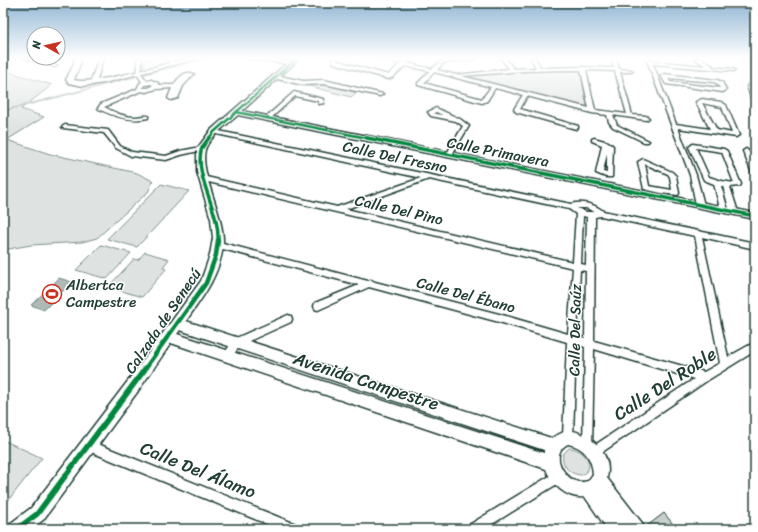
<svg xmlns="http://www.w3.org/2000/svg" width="758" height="532" viewBox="0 0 758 532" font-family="Sriracha,sans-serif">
  <rect width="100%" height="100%" fill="#fff"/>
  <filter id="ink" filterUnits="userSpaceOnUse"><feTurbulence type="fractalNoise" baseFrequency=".025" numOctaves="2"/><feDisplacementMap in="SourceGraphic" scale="8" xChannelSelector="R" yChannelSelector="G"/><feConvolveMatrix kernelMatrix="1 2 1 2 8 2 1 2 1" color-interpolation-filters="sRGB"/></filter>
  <g filter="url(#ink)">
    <path fill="#dee3e2" stroke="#7e908b" d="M144 58H165L167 63 145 68Z
      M3 70 52 85 21 109 44 117 7 140 50 154 137 173 153 181 148 192 97 238 82 242 31 245 3 250Z
      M580 70 587 107 465 76 534 71Z
      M326 84 356 93 351 97 305 85Z
      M161 184 189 191 137 247 107 239Z
      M101 245 131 253 107 279 76 270Z
      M145 252 169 259 163 267 166 269 142 297 108 287 134 259 138 260Z
      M3 440 42 458 3 507Z
      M569 448C583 448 598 466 582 475 570 475 561 466 563 454Z"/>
    <path fill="#afbab7" stroke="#758883" d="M59 278 72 282 44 310 31 305Z"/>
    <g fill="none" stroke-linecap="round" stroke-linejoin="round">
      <path fill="#afbab7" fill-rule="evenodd" d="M204 58H211L3 112V110Z"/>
    </g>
    <path fill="#c7cfcc" stroke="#1f3d34" d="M664 513 677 529H650L647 526Z"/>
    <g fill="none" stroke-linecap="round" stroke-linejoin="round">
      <defs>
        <path id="street" d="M23 58H30L57 66 55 67Z
          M99 58H103L96 83 93 85 90 83Z
          M137 58H141L142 68 140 72 147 81 151 80 158 83V85H174C178 78 185 70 194 74L183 86 178 98 171 100 168 98 172 88 156 89 146 92 141 91 104 107C114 112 124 117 135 117 140 117 144 115 148 116V118C131 122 115 117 99 109L98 108 101 104 137 89 140 83 142 82 136 72 138 68ZM151 84 153 85 149 88H142L144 85Z
          M167 58H171L175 64V65H171Z
          M248 58H262L291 62 293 63 291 64 250 59Z
          M331 58H335L338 61 388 75 400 64 377 58H385L403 62 407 58H412L407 63 432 69 442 61 465 58H479L477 59 443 63 437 70 456 75 509 69 501 58H505L514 69 536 68 531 58H535L541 68 583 67 614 68 612 58H616L619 69 631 70 633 71 631 72H620L632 115 646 116 649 118 646 120 613 115 617 125 649 141 648 142H644L613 127 609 122 607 115 592 113 527 96 520 109 578 126V128L576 129 516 112 514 109 523 95 495 88 487 101 482 103 418 85V83L430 71 405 66 393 77 388 79 334 63ZM566 70H581L589 108 461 76 523 71ZM586 70 615 71 627 114 595 110ZM434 72 438 73 491 87 482 99 424 83Z
          M646 58H650L651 61 706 66 694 58H699L712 65V67L733 69 735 70 733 71 653 64 676 124 710 129 696 102 702 99 721 102 726 105 739 135 736 137 678 128 696 175 704 205 702 207H698L696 205 690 175ZM702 103 722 107 732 133 717 130Z
          M664 74 717 80 722 82 726 90 723 92 666 84 661 76ZM668 78 714 82 718 84 720 88 670 82Z
          M275 75 303 81 324 80 383 94 380 96 324 84 303 85 273 78V76Z
          M750 84H755V88H753L755 99 751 98 747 86Z
          M294 92 323 99 324 103 319 104 318 101 295 96 269 120H265V118Z
          M436 108 460 119 469 126 451 156 449 157 446 155 463 126 456 121 431 116 428 112ZM436 112 443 115 435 114 434 113Z
          M65 125 108 130 120 146 132 152 166 156 180 151 201 147 204 149 203 150 181 155 166 160 131 156 116 148 104 133 63 128 62 127Z
          M214 130 571 204C582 201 594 204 603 211L755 243V249L702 237 728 357 755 342V351L708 380 595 457 591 456 590 452 591 449 588 450 584 449 583 445 585 347 576 344 573 437 572 441 568 442 564 441 563 437 567 342 499 322 369 287 318 310 315 309 314 306 315 303 359 285 219 248 215 245 219 242 368 281 371 280 375 282 499 314 568 334 573 268 200 180V176H202L337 207 421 178 212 133V131ZM429 179 569 209 576 214 573 262 346 209ZM577 208H586L595 212H586ZM583 216 587 217 586 265 581 264ZM601 216 695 236 720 363 704 372 594 341 595 217ZM580 270 586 271 585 338 577 336ZM594 349 694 379 592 447Z
          M594 138 608 142 613 146 612 177H606L596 173 602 145 592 141V139ZM607 153V173L603 172Z
          M693 144 724 149 727 151 741 184 740 186 730 187 738 212 737 214H734L730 212 723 186H721L728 210 724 212H721L714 184 704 180 689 147ZM696 148 722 152 734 183 722 181 709 177Z
          M746 149C754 154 755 167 755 175L752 173 743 151Z
          M643 159 672 172 676 176 679 193 678 195 661 193 644 189 638 162ZM645 164 668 174 670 177 672 190 649 186Z
          M288 315 291 316 292 319 291 322 240 345 230 360 227 361 224 360 222 357 234 339Z
          M88 440 298 525 300 529H279L84 449 83 445 84 441Z
          M558 471 562 473 564 477 562 481 484 529H467L469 525Z"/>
        <path id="secondary" d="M74 58H80V64L74 80C92 86 165 64 188 58H199L104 83 83 86 69 83 66 80 74 64Z
          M293 58H300L242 111 755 213V219L238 115C229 123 208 138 205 150 199 174 225 215 223 245 220 275 202 298 186 321L551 438 568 430C590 433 613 453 607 478L642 523 644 529H626L625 528V529H607L585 497C567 499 552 485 546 469L171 343 138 391 43 520 31 529H9L11 523 31 508 128 381 201 281 210 255 213 238 211 219 197 172V149L211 130ZM180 330 544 450V453L177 334ZM568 444C584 447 592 458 593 474L588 481C585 482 581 482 578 482 563 478 549 453 568 444Z"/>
      </defs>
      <use href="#street" stroke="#1f3d34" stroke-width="3"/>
      <use href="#secondary" stroke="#1f3d34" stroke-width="3"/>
      <use href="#street" fill="#fff" fill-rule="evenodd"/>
      <use href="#secondary" fill="#fff" fill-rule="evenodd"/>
      <defs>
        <path id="cycleway-far3" d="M236 112 372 139
          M208 139 214 132 297 58"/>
        <path id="cycleway-far2" d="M209 138C206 142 202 146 201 151 195 178 220 211 218 241
          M367 138 755 216"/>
        <path id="cycleway-far1" d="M144 370 206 283 216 255 218 240"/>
        <path id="cycleway" d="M17 529 37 514 145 369"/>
      </defs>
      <use href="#cycleway-far3" stroke="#fff" stroke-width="4"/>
      <use href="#cycleway-far2" stroke="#fff" stroke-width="5.5"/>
      <use href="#cycleway-far1" stroke="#fff" stroke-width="7"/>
      <use href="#cycleway" stroke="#fff" stroke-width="8"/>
      <use href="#cycleway-far3" stroke="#00873e" stroke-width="2.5"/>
      <use href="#cycleway-far2" stroke="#00873e" stroke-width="3.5"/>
      <use href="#cycleway-far1" stroke="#00873e" stroke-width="4.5"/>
      <use href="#cycleway" stroke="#00873e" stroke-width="5.5"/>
    </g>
  </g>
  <linearGradient id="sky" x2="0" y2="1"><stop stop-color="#91b6d4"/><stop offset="0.44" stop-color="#fff"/><stop offset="1" stop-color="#fff" stop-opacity="0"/></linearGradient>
  <rect width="758" height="132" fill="url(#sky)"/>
  <defs>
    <symbol id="stadium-ring" viewBox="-11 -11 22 22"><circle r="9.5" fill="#fff" stroke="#c8321e" stroke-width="1.5"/><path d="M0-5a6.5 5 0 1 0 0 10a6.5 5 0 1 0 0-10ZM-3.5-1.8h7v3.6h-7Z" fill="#c8321e"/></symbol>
  </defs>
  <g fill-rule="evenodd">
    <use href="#stadium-ring" x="41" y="283" width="22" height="22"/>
  </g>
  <g text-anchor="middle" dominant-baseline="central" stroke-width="3" stroke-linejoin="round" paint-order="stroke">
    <g font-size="15" fill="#1f3d34" stroke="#fff">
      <text transform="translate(498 152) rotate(11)">Calle Primavera</text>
      <text transform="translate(395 157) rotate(12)">Calle Del Fresno</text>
      <text transform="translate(399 210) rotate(13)">Calle Del Pino</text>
      <text transform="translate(466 295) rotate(15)">Calle Del Ébano</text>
      <text transform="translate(163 321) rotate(-56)">Calzada de Senecú</text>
      <text transform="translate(575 330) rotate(-89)">Calle Del Saúz</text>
    </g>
    <g font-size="15" fill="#1f3d34" stroke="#fff" text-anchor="start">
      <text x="66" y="285">Albertca<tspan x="66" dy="17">Campestre</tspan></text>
    </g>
    <g font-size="18" fill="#1f3d34" stroke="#fff">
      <text transform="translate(366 381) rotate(18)">Avenida Campestre</text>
      <text transform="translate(665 384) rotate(-33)">Calle Del Roble</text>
      <text transform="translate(198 470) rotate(22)">Calle Del Álamo</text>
    </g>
  </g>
  <rect width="758" height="532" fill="none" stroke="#fff" stroke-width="16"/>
  <rect x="8" y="8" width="742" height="516" fill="none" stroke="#1f3d34" stroke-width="1.5" filter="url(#ink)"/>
  <g transform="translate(46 46) rotate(278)"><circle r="19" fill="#ffffff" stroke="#a5b1ae"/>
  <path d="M0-3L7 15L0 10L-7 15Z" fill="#c8321e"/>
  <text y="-6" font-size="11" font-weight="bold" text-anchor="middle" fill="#1f3d34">N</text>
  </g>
</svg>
